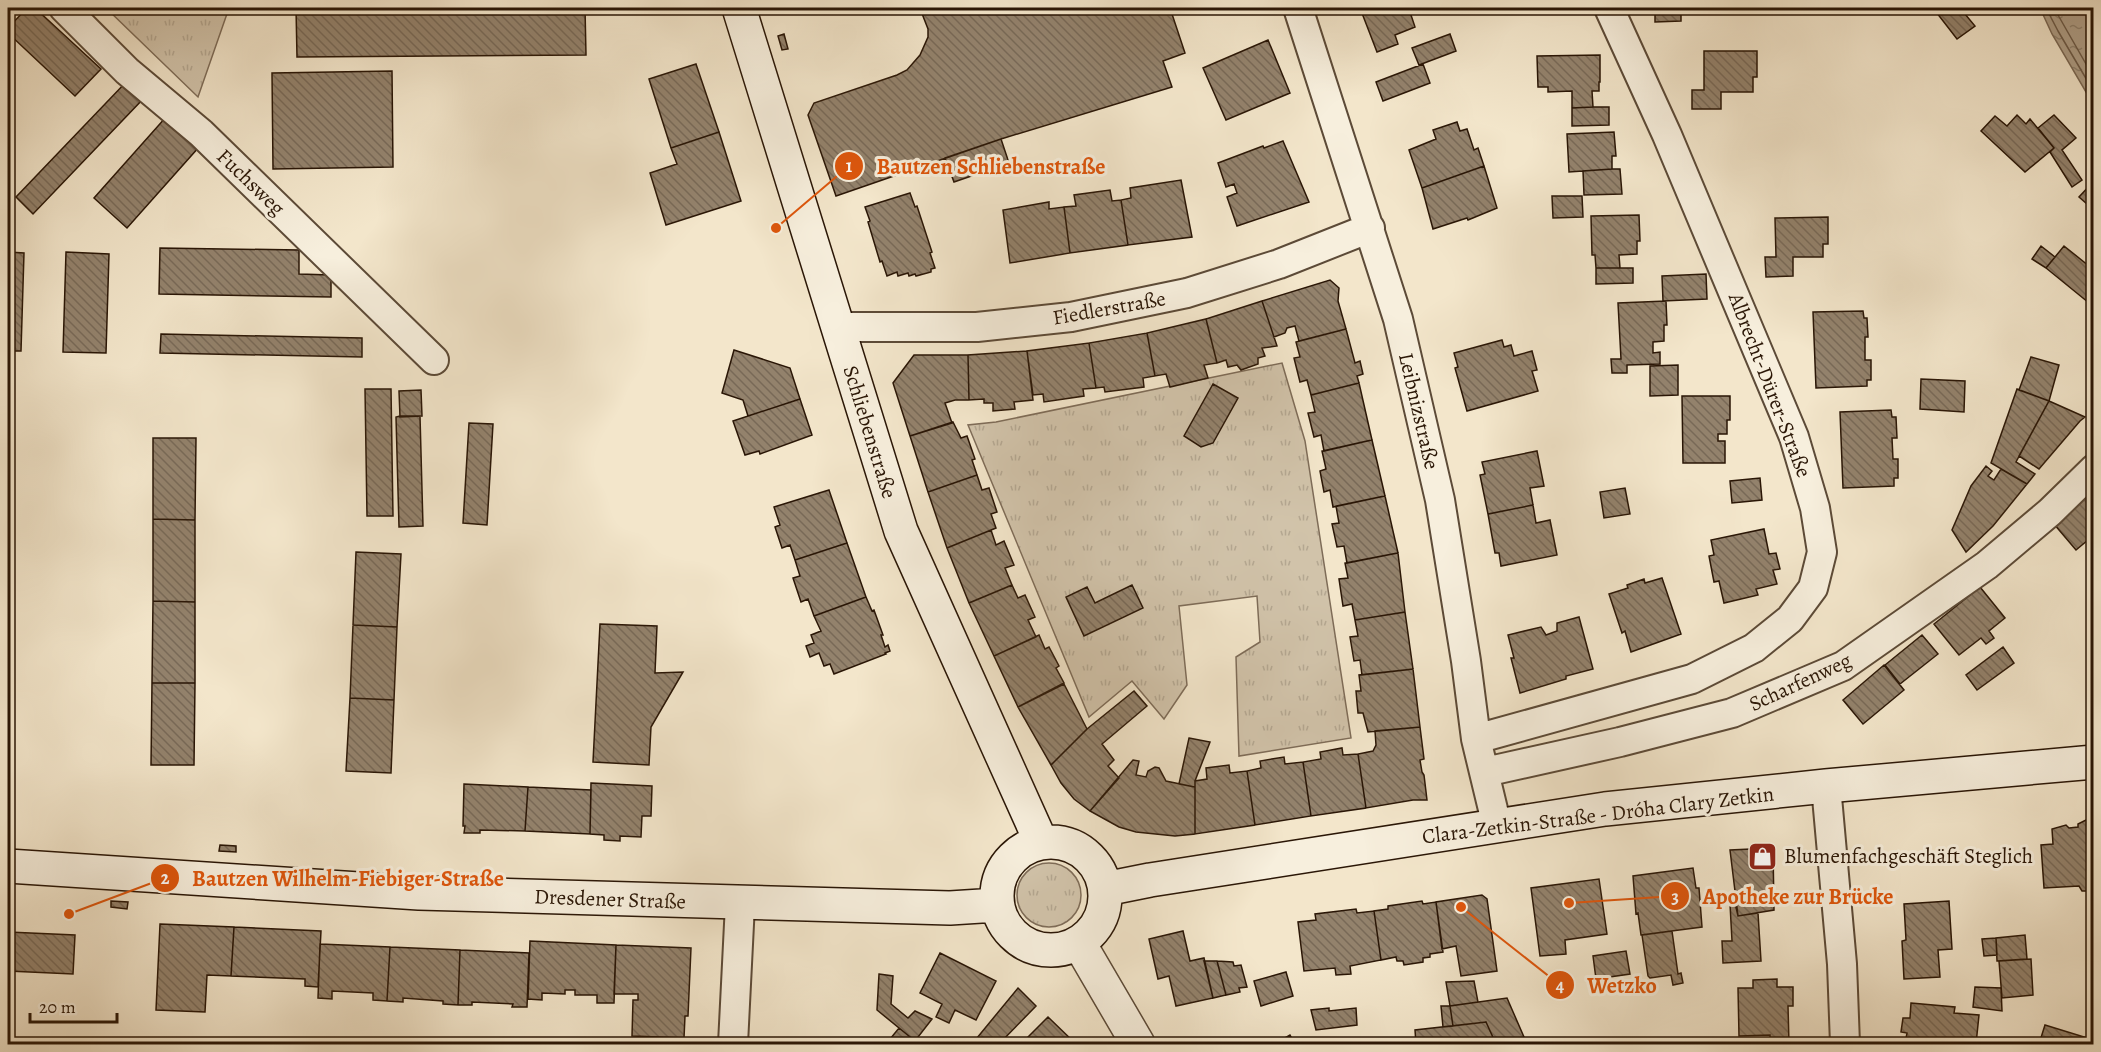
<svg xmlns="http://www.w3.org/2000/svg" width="2101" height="1052" viewBox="0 0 2101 1052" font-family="Alegreya,serif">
  <defs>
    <pattern id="grass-tufts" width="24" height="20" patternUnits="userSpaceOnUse" patternTransform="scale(1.5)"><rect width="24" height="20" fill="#d1c3aa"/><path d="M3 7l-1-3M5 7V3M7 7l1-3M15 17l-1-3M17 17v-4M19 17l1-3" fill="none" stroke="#b4a791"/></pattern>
    <pattern id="water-ripples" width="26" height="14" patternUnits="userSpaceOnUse" patternTransform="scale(1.5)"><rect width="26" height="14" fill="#af9f88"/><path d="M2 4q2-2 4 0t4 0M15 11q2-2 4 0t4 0" fill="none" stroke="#8f816d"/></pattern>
    <pattern id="building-back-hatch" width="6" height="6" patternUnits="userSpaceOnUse" patternTransform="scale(1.5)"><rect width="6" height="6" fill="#93826c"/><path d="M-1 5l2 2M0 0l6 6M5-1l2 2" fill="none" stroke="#786957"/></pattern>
  </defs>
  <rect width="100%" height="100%" fill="#f3e6cb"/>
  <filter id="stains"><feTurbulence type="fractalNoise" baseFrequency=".00333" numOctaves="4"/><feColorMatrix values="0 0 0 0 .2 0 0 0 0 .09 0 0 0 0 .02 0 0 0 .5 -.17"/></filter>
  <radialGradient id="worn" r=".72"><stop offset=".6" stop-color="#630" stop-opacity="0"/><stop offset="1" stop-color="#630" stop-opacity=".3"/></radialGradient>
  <path fill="url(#grass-tufts)" stroke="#7e6c58" stroke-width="1.5" d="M106 8H229L198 97Z
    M1282 363 1305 441 1351 738 1239 756 1236 657 1260 642 1257 596 1179 606 1187 685 1164 719 1132 681 1089 717 968 425 996 422Z
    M1017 895a32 32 0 1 1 64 0a32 32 0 1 1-64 0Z"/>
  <path fill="url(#water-ripples)" stroke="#7a6854" stroke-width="1.5" d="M2040 8H2093V104L2052 34Z"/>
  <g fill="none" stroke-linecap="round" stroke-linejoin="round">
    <path stroke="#6c5a47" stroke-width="1.5" d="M2046 8 2058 31 2094 92
      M2054 8 2094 78"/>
  </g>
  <path fill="url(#building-back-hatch)" stroke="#2a1606" stroke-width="1.5" d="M27 8H35L101 69 75 96 8 33V28Z
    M296 8H585L586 55 297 57Z
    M931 8H1170L1185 53 1163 61 1172 87 1001 139 836 196 808 115 814 103 897 75 907 70 920 55 928 37V29L921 11Z
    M1360 8H1420L1410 12 1415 27 1395 35 1398 44 1377 52Z
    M1655 8H1681V21L1655 22Z
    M1933 8H1960L1975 26 1957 39Z
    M784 34 788 49 782 50 778 36Z
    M1450 34 1456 51 1419 65 1412 48Z
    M1268 40 1290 93 1226 120 1203 68Z
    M1704 51H1757V77H1753V92H1721V109H1692V90H1704Z
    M1600 55V82H1599V91H1592L1593 107 1572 108V91L1548 92V87H1538L1537 56Z
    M696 64 719 132 671 148 649 79Z
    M1423 64 1430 83 1383 101 1376 82Z
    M392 71 393 167 273 169 272 73Z
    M127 81 144 98 33 214 16 197Z
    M1593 107H1609V125L1572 126V108Z
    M2017 115 2026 124 2030 119 2054 148 2025 172 1981 131 1995 116 2007 126Z
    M2054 115 2076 138 2062 150 2082 180 2072 187 2050 152 2054 148 2038 128Z
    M166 117 199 147 127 228 94 198Z
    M1457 122 1460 131 1467 129 1474 150 1478 148 1484 166 1422 188 1409 150 1436 139 1433 130Z
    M719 132 741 201 666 225 650 173 677 164 671 148Z
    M1614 132 1616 156H1612V169L1569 172 1567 134Z
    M1001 139 1009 163 954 182 945 158Z
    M1283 141 1309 202 1237 226 1227 197 1237 193 1234 184 1226 187 1218 163 1263 146 1264 148Z
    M1484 166 1497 208 1468 220 1467 218 1433 229 1422 188Z
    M1612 169H1620L1622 194 1584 195 1583 171Z
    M1181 180 1192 237 1128 245 1121 200 1131 198 1130 188Z
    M2094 181V210L2079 197Z
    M1110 190 1112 201 1121 200 1128 245 1070 253 1064 207 1076 206 1074 195Z
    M910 193 915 207 917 206 932 252 930 253 935 268 931 269V272L916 276 915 274 909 276 908 273 898 276 897 272 887 276 882 261 880 262 868 222 870 221 865 207Z
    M1552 196H1582L1583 217 1553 218Z
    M1049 202V209L1064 207 1070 253 1010 263 1003 210Z
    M1639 215 1640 241H1637V254L1619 255 1620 268H1596L1595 255H1592L1591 216Z
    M1828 217V244H1823V257H1793V276L1766 277 1765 257H1776L1775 218Z
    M2041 246 2055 257 2046 268 2032 259Z
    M2064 246 2094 270V307L2046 268Z
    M160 248 299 250V274L331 275V297L159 294Z
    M8 252 24 253 21 351H8Z
    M66 252 109 254 106 353 63 352Z
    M1596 268H1633V283L1596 284Z
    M1706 274 1707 299 1663 301 1662 276Z
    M1330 280 1339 288 1338 301 1346 329 1299 341 1295 326 1287 328 1285 333 1274 337 1262 301Z
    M1262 301 1277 346 1262 348 1265 356 1258 358V364L1241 370 1237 365 1228 367 1226 360 1217 363 1206 319Z
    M1666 301 1667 325H1664V341L1653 342V353L1660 352V364L1627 365V373H1612L1611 359H1621L1618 303Z
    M1863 311 1864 318H1867L1868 337H1865V360H1871V380H1867V386L1816 388 1813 312Z
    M1206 319 1217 363 1204 365 1208 378 1170 387 1166 374 1155 376 1147 333Z
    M1346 329 1355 363 1360 361 1363 374 1357 376 1359 383 1311 395 1307 380 1300 382 1294 358 1300 357 1296 342Z
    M1147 333 1155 376 1143 378 1144 387 1105 392 1104 387 1096 388 1089 343Z
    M161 334 362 338V357L160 353Z
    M1502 340 1504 347 1511 345 1514 356 1532 351 1537 370 1532 371 1538 391 1467 411 1455 368 1458 367 1454 353Z
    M1089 343 1096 388 1083 389 1084 396 1044 402 1043 394 1033 395 1027 351Z
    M734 350 790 368 800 399 748 416 743 400 722 393Z
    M1027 351 1033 400 1014 402 1015 409 993 411V403H984V399L969 400 968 355Z
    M914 355H968L969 400H955L945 403 952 423 910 436 893 383Z
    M2031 357 2059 365 2049 401 2019 390Z
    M1678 365V395L1650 396V366Z
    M1921 379 1965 381 1964 412 1920 409Z
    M1359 383 1372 440 1324 451 1321 435 1314 437 1308 413 1315 412 1311 395Z
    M1213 384 1238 398 1213 443 1201 447 1184 436Z
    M365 389H391L393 516H367Z
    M2017 389 2049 401 2016 462 2035 474 2027 484 1991 463Z
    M421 390 422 416 400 417 399 391Z
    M1682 396H1730V420H1727V434H1718V441H1725V463H1683Z
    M800 399 812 435 760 454 759 451 745 455 733 421Z
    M2049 401 2085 417 2080 421 2039 469 2019 456Z
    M1891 410 1892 417H1896L1897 438H1892L1893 459H1898V478H1894V486L1843 488 1840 412Z
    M400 416H420L423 526 399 527 396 417Z
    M953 422 961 438 967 436 975 459 972 460 977 475 928 492 910 436Z
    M469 423 493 424 487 525 463 523Z
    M153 438H196L195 520 153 519Z
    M1372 440 1385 496 1333 507 1330 490 1324 492 1320 471 1326 469 1322 451Z
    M1537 451 1544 486 1530 488 1533 505 1488 514 1480 475 1485 474 1482 462Z
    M1986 466 1992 471 1988 476 1994 480 2001 469 2027 484 1993 526 1966 552 1952 530 1971 486Z
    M977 475 982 490 989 488 997 512 991 514 996 528 947 548 928 492Z
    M1760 478 1762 500 1732 503 1730 481Z
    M1625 488 1630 514 1604 518 1600 492Z
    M829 490 847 543 795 560 790 545 782 548 775 527 780 525 774 507Z
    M2094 490V535L2076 550 2054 524Z
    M1385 496 1398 553 1347 563 1344 546 1337 547 1332 524 1339 523 1336 506Z
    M1533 505 1536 523 1550 520 1557 555 1501 566 1499 553H1495L1488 514Z
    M153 519 195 520V602L153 601Z
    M1764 529 1769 554 1776 553 1780 569 1773 570 1777 584 1756 589 1758 595 1724 603 1719 581 1714 582 1709 556 1714 555 1711 540Z
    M991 530 996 545 1004 541 1014 565 1005 568 1012 585 969 603 947 548Z
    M847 543 866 597 814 616 808 599 801 602 793 578 800 576 795 560Z
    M356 552 401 554 397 627 353 625Z
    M1398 553 1405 612 1355 620 1352 604 1343 606 1339 579 1348 578 1345 563Z
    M1662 578 1681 634 1631 652 1625 631 1622 633 1609 594 1628 588 1627 585 1644 579 1645 583Z
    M1012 585 1018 598 1025 595 1035 617 1028 620 1036 637 994 656 969 603Z
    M1132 585 1143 608 1084 636 1066 597 1087 587 1095 603Z
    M1980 587 2005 618 1989 631 1994 638 1986 644 1981 638 1959 655 1934 624Z
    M866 597 872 611 874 610 883 635H881L885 647 888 645 890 651 885 653 886 654 834 674 830 664 824 666 819 653 810 657 806 646 814 643 811 635 821 631 814 616Z
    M153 601 195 602V683H152Z
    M1405 612 1413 669 1362 675 1360 660 1354 661 1350 637 1358 636 1355 620Z
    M1579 617 1593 669 1566 676V679L1520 693 1511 658H1514L1508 635 1541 627 1546 635 1557 631V623Z
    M600 624 657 626 655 673 683 672 651 727 649 765 593 762Z
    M353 625 397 627 394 700 350 698Z
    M1039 635 1045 649 1049 647 1059 666 1056 668 1064 683 1018 707 994 656Z
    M1922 635 1938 654 1900 684 1885 665Z
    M2003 647 2014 663 1977 690 1966 675Z
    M1884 665 1904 690 1863 724 1843 700Z
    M1413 669 1420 727 1368 732 1363 713H1358L1356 691H1361L1359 675Z
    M152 683H195L194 765H151Z
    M1064 684 1087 729 1051 765 1018 707Z
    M1134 691 1147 706 1102 744 1114 760 1108 766 1119 778 1090 811 1074 799 1061 783 1051 765 1087 729Z
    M350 698 394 700 391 773 346 771Z
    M1420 727 1424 759 1420 760 1422 772 1424 775 1427 800H1413L1366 808 1358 754 1373 751 1376 745 1375 731Z
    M1189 738 1210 742 1195 781V787L1179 784Z
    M1342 748 1343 755 1358 754 1366 808 1311 816 1303 762 1321 759 1320 752Z
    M1284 757 1285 764 1303 762 1311 816 1255 825 1247 771 1261 768 1260 761Z
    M1133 760 1139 761 1136 775 1146 777 1148 771 1155 767 1159 768 1166 781 1195 787V834L1175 836 1136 832 1119 827 1090 811Z
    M1229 765 1230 773 1247 771 1255 825 1195 834V781L1207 779 1206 768Z
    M591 783 652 786 651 816H642L641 837 620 836V841L604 840V835L590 834Z
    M464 784 528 787 525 831 480 830V833H464L465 826H463Z
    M528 787 591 790 590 834 525 831Z
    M2086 820H2094V891H2082L2079 886 2044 888 2041 845 2053 844 2052 829 2066 825 2069 828 2078 827V824Z
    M220 845 236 846V852L219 851Z
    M1773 848 1774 910 1738 916 1730 850Z
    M1693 868 1696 888H1699L1702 927 1641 935 1638 913 1636 914 1633 876Z
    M1599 879 1607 934 1565 940 1566 954 1540 956 1531 888Z
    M1482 895 1487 899 1497 971 1461 976 1456 946 1442 949 1436 902Z
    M111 901 128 902 127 909 111 907Z
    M1422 901 1423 904 1436 902 1443 952 1430 954V957L1423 958V962L1404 965 1403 961H1397L1396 957 1381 960 1374 911 1388 909V906Z
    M1949 901 1952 949 1938 950 1940 977 1904 979 1902 941 1906 940 1904 904Z
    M1735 903 1738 916 1758 913 1761 961 1723 963 1722 941H1732L1730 904Z
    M1356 909 1357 913 1374 911 1381 960 1350 966 1351 974 1336 975 1335 968 1304 971 1298 922 1316 920 1315 914Z
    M160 924 234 927 231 976 207 975 205 1012 156 1010Z
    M234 927 321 931 318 987 305 986V979L231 976Z
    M1183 931 1190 961 1204 958 1213 998 1176 1006 1169 976 1158 979 1149 939Z
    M1672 931 1678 974 1681 973 1683 983 1673 985 1671 975 1650 978 1648 976 1642 935Z
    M8 932 75 935 73 974 8 971Z
    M2025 935 2027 959 1997 961 1996 938Z
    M1996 938 1997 955 1984 956 1982 939Z
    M530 941 616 945 614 1003H597V995H575V990H565V994L542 993V1000L528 999Z
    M320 944 390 947 387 1001 373 1000V993L332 991V999L318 998Z
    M616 945 691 948 688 1016H685L684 1038 632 1036 633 1000H638V994H614Z
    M390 947 460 950 458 1005 443 1004V1001L403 998V1002L387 1001Z
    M460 950 529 953 527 1007H512L513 1004 472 1002V1005H458Z
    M1626 951 1630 974 1596 979 1593 956Z
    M940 953 996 981 976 1020 955 1010 949 1023 936 1017 942 1004 920 993Z
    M2031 959 2033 995 2002 998 1999 961Z
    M1204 961H1217L1226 995 1213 998Z
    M1217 961 1233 962 1234 966 1241 965 1247 987 1239 988 1240 992 1226 995Z
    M1286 972 1293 996 1261 1006 1254 981Z
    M879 974 893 976 891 1004 908 1018 915 1011 932 1019 915 1041 877 1010Z
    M1777 979V987H1793V1006H1788L1789 1044H1770V1035L1739 1036 1738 988H1753V980Z
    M1474 981 1478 1002 1450 1006 1446 982Z
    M1975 987 2001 988 2002 1011 1973 1007Z
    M1018 988 1036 1006 999 1044H972Z
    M1507 998 1527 1044H1496L1486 1022 1453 1026 1450 1006Z
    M1911 1003 1955 1007 1954 1013 1979 1015 1976 1044 1948 1041 1947 1044H1905L1907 1033 1901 1032 1903 1018H1910Z
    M1441 1006H1450L1453 1026 1443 1027Z
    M1329 1008V1011L1356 1008 1357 1025 1316 1030 1311 1010Z
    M1048 1017 1076 1044H1021Z
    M1486 1022 1496 1044H1416L1415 1030Z
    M2045 1025 2094 1040V1044H2039Z
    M899 1028 915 1041 919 1044H886Z
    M1290 1035 1295 1044H1274Z"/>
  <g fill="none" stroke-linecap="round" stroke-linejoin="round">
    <defs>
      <path id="minor" d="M64 8 127 71 201 133 434 360
        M1298 8 1398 319 1440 500 1466 661 1476 739 1497 826
        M837 327H977L1071 317 1187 293 1279 264 1370 228
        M1476 739 1692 679 1754 648 1790 619 1813 588 1822 552 1815 508 1794 437 1667 135 1609 8
        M1485 772 1620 742 1732 713 1843 666 1987 565 2050 512 2094 469
        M1826 786 1842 964 1845 1044
        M733 1044 740 904"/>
      <path id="tertiary" d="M1079 943 1138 1044"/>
      <path id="secondary" d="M739 8 901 531 1041 842
        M997 896a54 54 0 1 1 108 0a54 54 0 1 1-108 0Z
        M8 866 419 893 950 908 997 905
        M1105 889 1150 880 1605 809 1826 786 2094 762"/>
    </defs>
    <use href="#minor" stroke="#5c4a37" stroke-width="32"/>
    <use href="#tertiary" stroke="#5c4a37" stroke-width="36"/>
    <use href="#secondary" stroke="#2a1606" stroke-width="36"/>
    <use href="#minor" stroke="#f7efdd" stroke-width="28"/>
    <use href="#tertiary" stroke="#f7efdd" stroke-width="33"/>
    <use href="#secondary" stroke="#f7efdd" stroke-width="33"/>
  </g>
  <defs>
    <symbol id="shop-square" viewBox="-11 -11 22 22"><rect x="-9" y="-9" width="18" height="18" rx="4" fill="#8f2418" stroke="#f7efdd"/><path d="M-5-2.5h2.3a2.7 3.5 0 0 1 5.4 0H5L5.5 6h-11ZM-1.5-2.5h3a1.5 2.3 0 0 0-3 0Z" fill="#fff"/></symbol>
  </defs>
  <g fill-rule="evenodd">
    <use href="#shop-square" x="1746" y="840" width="33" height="33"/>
  </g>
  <g text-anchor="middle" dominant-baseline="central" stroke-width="6" stroke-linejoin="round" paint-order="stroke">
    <g font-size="21" fill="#2a1606" stroke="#f7efdd">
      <text transform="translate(251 182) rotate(44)">Fuchsweg</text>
      <text transform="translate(1109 308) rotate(-10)">Fiedlerstraße</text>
      <text transform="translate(1770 385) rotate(69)">Albrecht-Dürer-Straße</text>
      <text transform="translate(1419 411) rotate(77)">Leibnizstraße</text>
      <text transform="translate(870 432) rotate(73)">Schliebenstraße</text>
      <text transform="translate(1800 682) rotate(-25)">Scharfenweg</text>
      <text transform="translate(1598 815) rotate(-7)">Clara-Zetkin-Straße - Dróha Clary Zetkin</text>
      <text transform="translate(610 899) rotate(2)">Dresdener Straße</text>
    </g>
    <g font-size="21" fill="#2a1606" stroke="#f7efdd" text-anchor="start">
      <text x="1784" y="856">Blumenfachgeschäft Steglich</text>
    </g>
  </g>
  <path fill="none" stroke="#de560c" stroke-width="2" d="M776 228L849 166M69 914L165 878M1569 903L1675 896M1461 907L1560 985"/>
  <g fill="#de560c" stroke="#f7efdd" stroke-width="2">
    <circle cx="776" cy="228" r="6"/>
    <circle cx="69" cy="914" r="6"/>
    <circle cx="1569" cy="903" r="6"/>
    <circle cx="1461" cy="907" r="6"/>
    <circle cx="849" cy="166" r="15"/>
    <circle cx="165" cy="878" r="15"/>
    <circle cx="1675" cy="896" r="15"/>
    <circle cx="1560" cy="985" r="15"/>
  </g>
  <g font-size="18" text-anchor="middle" font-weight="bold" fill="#fff">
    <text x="849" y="172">1</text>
    <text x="165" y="884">2</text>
    <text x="1675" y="903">3</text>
    <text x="1560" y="991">4</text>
  </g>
  <g font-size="22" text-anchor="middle" font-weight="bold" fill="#de560c" stroke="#f7efdd" stroke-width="6" stroke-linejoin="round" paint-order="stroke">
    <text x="991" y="174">Bautzen Schliebenstraße</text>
    <text x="348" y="886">Bautzen Wilhelm-Fiebiger-Straße</text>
    <text x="1798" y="904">Apotheke zur Brücke</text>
    <text x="1622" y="993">Wetzko</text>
  </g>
  <rect width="2101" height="1052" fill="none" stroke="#f3e6cb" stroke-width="30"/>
  <rect x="9" y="9" width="2083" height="1034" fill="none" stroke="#2a1606" stroke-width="3"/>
  <rect x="15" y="15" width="2071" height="1022" fill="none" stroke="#2a1606" stroke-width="1.5"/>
  <path d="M30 1013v9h87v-9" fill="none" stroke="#2a1606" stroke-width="3"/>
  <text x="39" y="1013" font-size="18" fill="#2a1606" stroke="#f7efdd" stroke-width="4.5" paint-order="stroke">20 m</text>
  <rect width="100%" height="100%" filter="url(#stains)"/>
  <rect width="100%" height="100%" fill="url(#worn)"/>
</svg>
